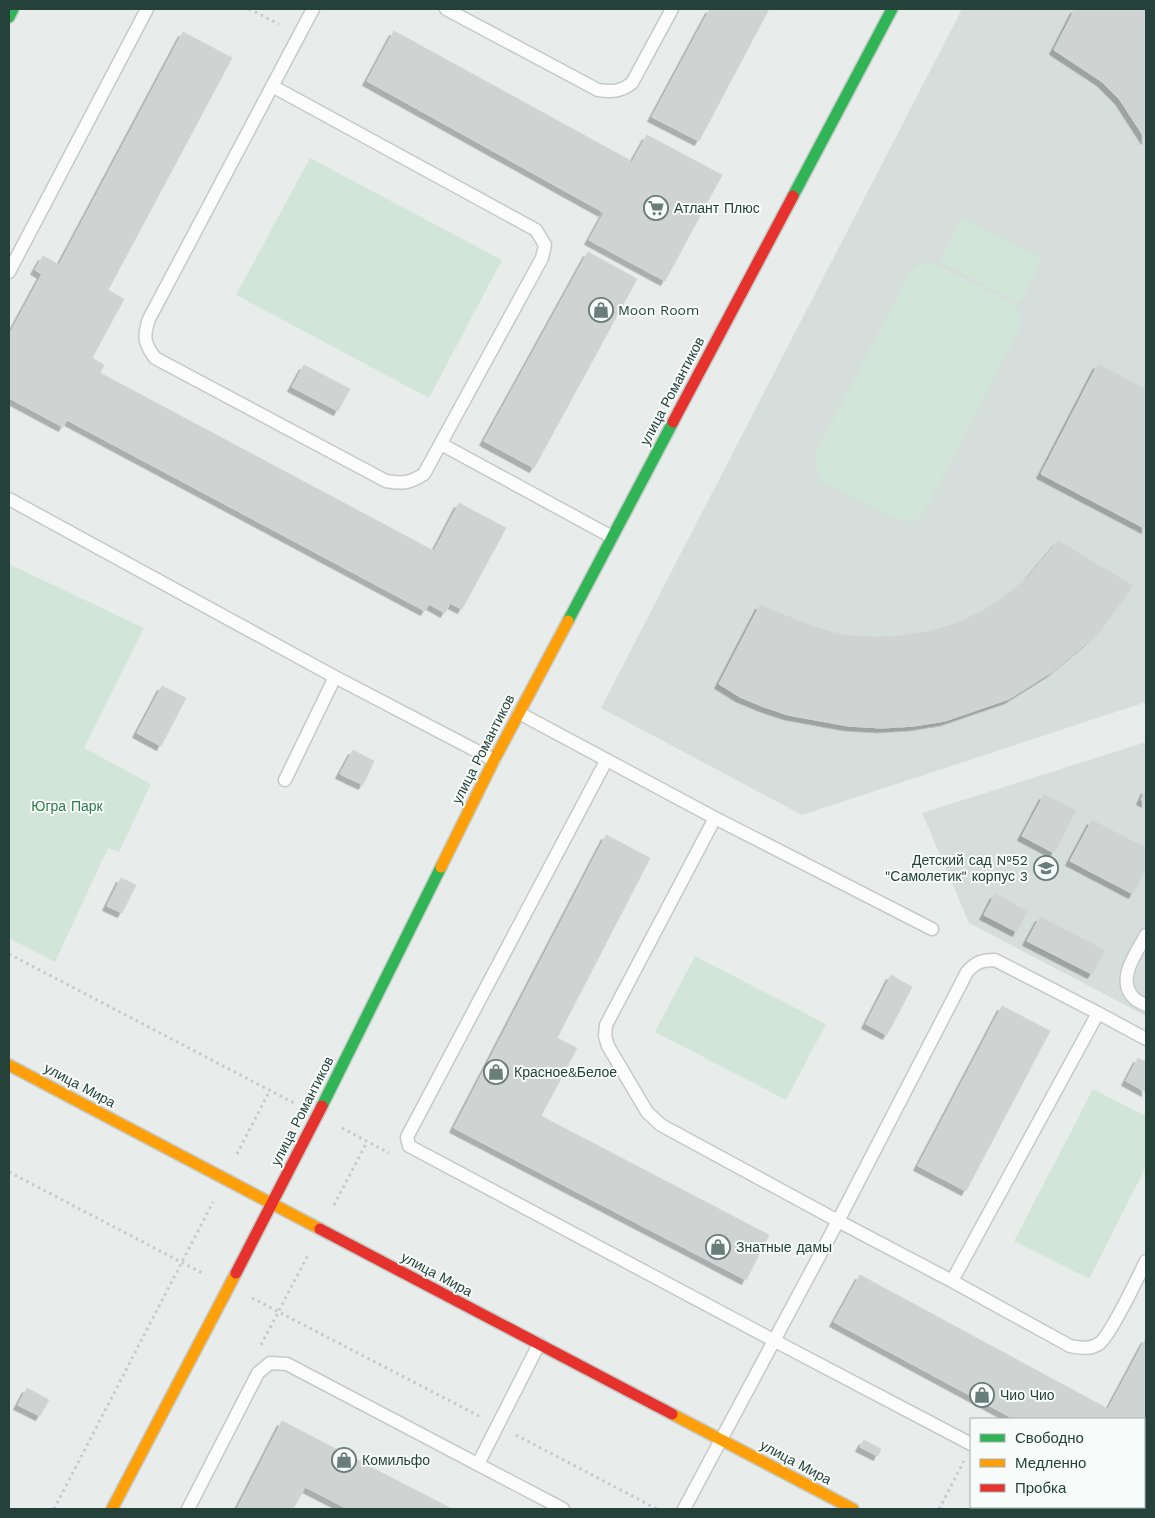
<svg xmlns="http://www.w3.org/2000/svg" width="1155" height="1518" viewBox="0 0 1155 1518" font-family="'Work Sans',sans-serif">
  <defs>
    <filter id="shadow"><feDropShadow dx="-4.5" dy="4.5" stdDeviation="0" flood-color="#0004"/></filter>
  </defs>
  <rect width="100%" height="100%" fill="#e8edeb"/>
  <path fill="#d6dedb" d="M962 9H1146V702L802 815 601 708Z
    M1146 742V1016L969 923 922 813Z"/>
  <path fill="#d1e6d8" d="M310 158 502 260 429 398 236 295Z
    M962 218 1042 259 1020 303 940 262Z
    M932 263 1014 303 1019 312 1021 325 923 514 912 522 900 520 823 482 817 471 815 455 910 272 919 264Z
    M9 564 144 628 84 748 151 784 119 852 108 848 55 962 9 938Z
    M695 956 826 1024 786 1100 655 1032Z
    M1093 1089 1146 1116V1167L1089 1279 1014 1241Z"/>
  <path fill="#cfd4d2" stroke="#d1d6d4" filter="url(#shadow)" d="M710 9H769L699 141 652 117Z
    M1075 9H1146V140L1120 100 1101 81 1054 50Z
    M394 31 631 161 603 212 367 81Z
    M183 32 232 58 108 290 124 299 92 358 104 365 100 373 434 551 459 503 506 528 462 609 450 603 445 613 429 604 425 611 67 420 77 401 53 388 56 383 22 366 72 272 59 265Z
    M647 135 722 175 665 281 589 240Z
    M588 252 637 279 534 468 484 441Z
    M43 256 72 272 22 366 56 383 53 388 77 401 63 427 9 398V335L42 274 35 270Z
    M1098 364 1146 389V529L1041 474Z
    M304 365 350 389 338 411 292 387Z
    M1058 541 1133 586 1105 625 1089 641 1052 672 1009 699 945 721 914 726 882 728 848 726 788 715 764 707 740 697 719 684 760 605 814 627 844 635 874 637 898 636 925 632 954 624 981 612 1008 594 1028 577Z
    M162 686 186 698 161 746 137 733Z
    M353 750 374 761 363 785 340 774Z
    M1146 789V803L1141 800Z
    M1044 795 1076 811 1054 853 1022 836Z
    M1092 820 1146 848V869L1133 894 1070 861Z
    M606 835 650 858 557 1038 577 1048 541 1116 769 1235 746 1280 454 1128Z
    M121 878 136 885 122 913 107 906Z
    M995 894 1027 911 1017 932 984 915Z
    M1040 917 1105 950 1092 974 1027 941Z
    M891 975 912 987 887 1035 866 1024Z
    M1002 1006 1050 1031 966 1191 918 1166Z
    M1138 1058 1146 1062V1092L1126 1081Z
    M860 1275 1108 1409 1146 1338V1458L1144 1463V1419H1014L834 1322Z
    M27 1388 49 1400 40 1416 18 1405Z
    M282 1421 452 1509H348L305 1487 293 1509H237Z
    M864 1440 881 1449 878 1456 860 1447Z"/>
  <g fill="none" stroke-linecap="round" stroke-linejoin="round">
    <defs>
      <path id="lane" d="M446 9 598 90C612 92 620 92 632 83L672 9
        M272 86 536 230 545 245 542 258 424 474C410 483 403 484 386 481L155 358C144 343 143 337 149 319L313 9
        M9 272 147 9
        M441 444 612 537
        M9 499 335 677 494 760
        M519 713 715 818 932 929
        M606 761 407 1137 409 1146 775 1341 971 1444
        M285 780 335 677
        M715 818 606 1025 605 1036 608 1046 647 1112 661 1125 838 1221 967 972C976 962 982 960 995 960L1098 1013
        M1146 935C1137 952 1116 979 1133 997 1136 1001 1142 1003 1146 1005
        M952 1281 1070 1346C1081 1348 1090 1350 1100 1343 1112 1333 1138 1277 1146 1261
        M478 1464 539 1344
        M1092 1507 1097 1509
        M188 1509 258 1373 270 1363 287 1364 563 1509
        M684 1509 838 1221 952 1281 1098 1013 1146 1039"/>
      <path id="fast" d="M9 17 13 9
        M793 196 892 9
        M568 621 673 422
        M322 1106 441 867"/>
      <path id="slow" d="M441 867 494 760 568 621
        M9 1065 320 1229
        M672 1414 853 1509
        M112 1509 236 1273"/>
      <path id="jam" d="M673 422 793 196
        M320 1229 672 1414
        M236 1273 322 1106"/>
    </defs>
    <use href="#lane" stroke="#c5cac8" stroke-width="15"/>
    <use href="#fast" stroke="#c3cbc8" stroke-width="14"/>
    <use href="#slow" stroke="#c3cbc8" stroke-width="14"/>
    <use href="#jam" stroke="#c3cbc8" stroke-width="14"/>
    <path stroke="#c3ccca" stroke-width="3" stroke-dasharray="2.5 4" stroke-linecap="butt" d="M249 9 279 24
      M9 954 294 1103
      M342 1128 389 1153
      M237 1154 270 1090
      M9 1172 204 1274
      M334 1205 367 1142
      M252 1298 479 1416
      M261 1345 309 1253
      M516 1435 657 1509
      M1058 1507 1063 1509
      M54 1509 213 1202
      M939 1509 964 1461"/>
    <use href="#lane" stroke="#fcfcfc" stroke-width="12"/>
    <use href="#fast" stroke="#30b455" stroke-width="11"/>
    <use href="#slow" stroke="#ff9f0a" stroke-width="11"/>
    <use href="#jam" stroke="#e5322d" stroke-width="11"/>
  </g>
  <defs>
    <symbol id="supermarket-ring" viewBox="-11 -11 22 22"><circle r="9.5" fill="#f7fbf9" stroke="#697e78" stroke-width="1.5"/><path d="M-6-5.5h2.5l.6 2H6L4.5 2H-2.5L-4.4-4H-6ZM-1.5 3.2a1.3 1.3 0 1 0 .1 0ZM3 3.2a1.3 1.3 0 1 0 .1 0Z" fill="#697e78"/></symbol>
    <symbol id="shop-ring" viewBox="-11 -11 22 22"><circle r="9.5" fill="#f7fbf9" stroke="#697e78" stroke-width="1.5"/><path d="M-5-2.5h2.3a2.7 3.5 0 0 1 5.4 0H5L5.5 6h-11ZM-1.5-2.5h3a1.5 2.3 0 0 0-3 0Z" fill="#697e78"/></symbol>
    <symbol id="school-ring" viewBox="-11 -11 22 22"><circle r="9.5" fill="#f7fbf9" stroke="#697e78" stroke-width="1.5"/><path d="M0-5L7-2L0 1L-7-2ZM-4 1L0 2.5L4 1V4Q0 6-4 4Z" fill="#697e78"/></symbol>
  </defs>
  <g fill-rule="evenodd">
    <use href="#supermarket-ring" x="642" y="194" width="28" height="28"/>
    <use href="#shop-ring" x="587" y="296" width="28" height="28"/>
    <use href="#school-ring" x="1032" y="854" width="28" height="28"/>
    <use href="#shop-ring" x="482" y="1058" width="28" height="28"/>
    <use href="#shop-ring" x="704" y="1233" width="28" height="28"/>
    <use href="#shop-ring" x="968" y="1381" width="28" height="28"/>
    <use href="#shop-ring" x="330" y="1446" width="28" height="28"/>
  </g>
  <g text-anchor="middle" dominant-baseline="central" stroke-width="4" stroke-linejoin="round" paint-order="stroke">
    <g font-size="14" fill="#24423a" stroke="#f7fbf9" text-anchor="start">
      <text x="674" y="208">Атлант Плюс</text>
      <text x="618" y="310">Moon Room</text>
      <text x="1028" y="860" text-anchor="end">Детский сад №52<tspan x="1028" dy="16">"Самолетик" корпус 3</tspan></text>
      <text x="514" y="1072">Красное&amp;Белое</text>
      <text x="736" y="1247">Знатные дамы</text>
      <text x="1000" y="1395">Чио Чио</text>
      <text x="362" y="1460">Комильфо</text>
    </g>
    <g font-size="14" fill="#24423a" stroke="#f7fbf9">
      <text transform="translate(672 391) rotate(-62)">улица Романтиков</text>
      <text transform="translate(483 749) rotate(-63)">улица Романтиков</text>
      <text transform="translate(80 1085) rotate(28)">улица Мира</text>
      <text transform="translate(302 1111) rotate(-63)">улица Романтиков</text>
      <text transform="translate(437 1274) rotate(28)">улица Мира</text>
      <text transform="translate(796 1462) rotate(28)">улица Мира</text>
    </g>
    <g font-size="14" fill="#2d7a4b" stroke="#f7fbf9">
      <text x="67" y="806">Югра Парк</text>
    </g>
  </g>
  <rect width="1155" height="1518" fill="none" stroke="#24423a" stroke-width="20"/>
  <rect x="970" y="1418" width="175" height="90" fill="#f7fbf9" stroke="#a3b1ad"/>
  <rect x="980" y="1434" width="25" height="8" fill="#30b455" stroke="#a3b1ad"/>
  <text x="1015" y="1443" font-size="15" fill="#24423a">Свободно</text>
  <rect x="980" y="1459" width="25" height="8" fill="#ff9f0a" stroke="#a3b1ad"/>
  <text x="1015" y="1468" font-size="15" fill="#24423a">Медленно</text>
  <rect x="980" y="1484" width="25" height="8" fill="#e5322d" stroke="#a3b1ad"/>
  <text x="1015" y="1493" font-size="15" fill="#24423a">Пробка</text>
</svg>
